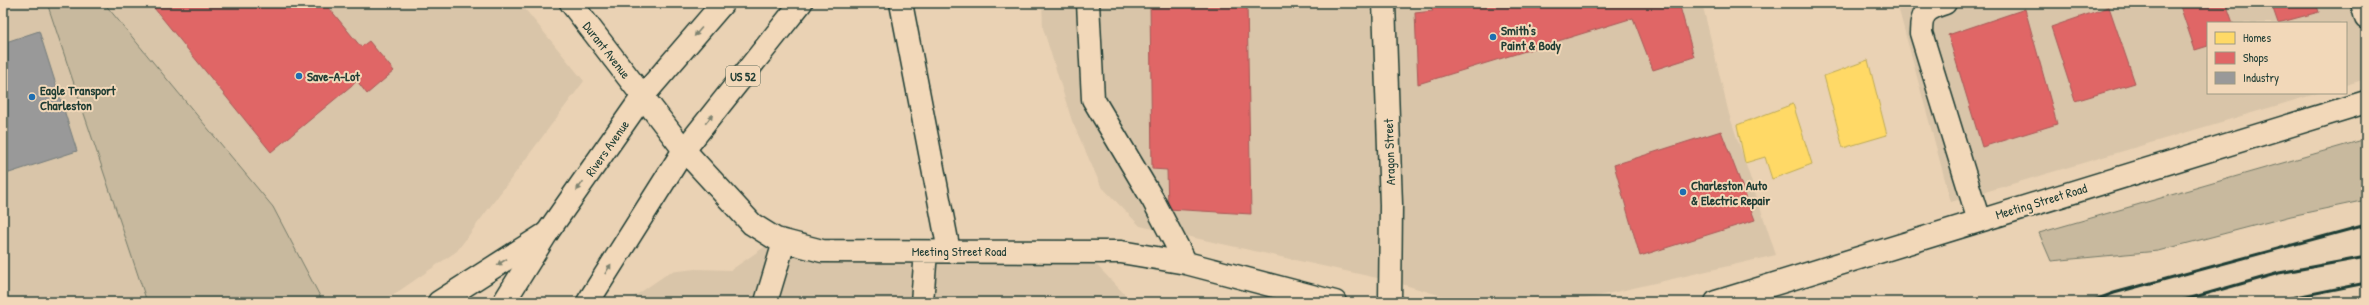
<svg xmlns="http://www.w3.org/2000/svg" width="2369" height="305" viewBox="0 0 2369 305" font-family="'Patrick Hand',sans-serif">
  <rect width="100%" height="100%" fill="#ead2b4"/>
  <filter id="ink" filterUnits="userSpaceOnUse"><feTurbulence type="fractalNoise" baseFrequency=".025" numOctaves="2"/><feDisplacementMap in="SourceGraphic" scale="8" xChannelSelector="R" yChannelSelector="G"/><feConvolveMatrix kernelMatrix="1 2 1 2 8 2 1 2 1" color-interpolation-filters="sRGB"/></filter>
  <g filter="url(#ink)">
    <path fill="#d9c5a9" d="M3 3H47L147 302H3Z
      M104 3H520L584 81 457 251 383 302H323L273 207Z
      M1042 3H1702L1729 114 1776 255 1577 301 1463 302 1391 281 1140 226 1101 186 1072 121 1043 28Z
      M1897 3H2366V79L2346 85V23H2208V93H2319L1951 202Z
      M776 239 1083 251 1132 302H631L635 296 670 272 695 269 731 270Z"/>
    <path fill="#c8b99e" stroke="#747b69" d="M47 3H104L273 207 323 302H147Z
      M2366 139V200L2291 216 2158 251 2051 261 2039 233Z"/>
    <path fill="#ffd966" stroke="#bcaa57" d="M1868 60 1887 135 1843 148 1824 76Z
      M1793 104 1812 164 1772 179 1765 157 1745 163 1737 125Z"/>
    <path fill="#e06666" stroke="#a65a57" d="M150 3H325L361 47 369 41 394 71 367 94 357 81 271 152Z
      M1150 3H1247L1251 214 1168 209 1167 170 1152 169Z
      M1429 3H1679L1694 57 1653 70 1633 18 1418 84 1415 13 1433 11Z
      M2179 3H2226L2233 23H2208V46L2195 50Z
      M2271 3H2316L2319 12 2278 23Z
      M2109 7 2135 83 2075 101 2051 27Z
      M2025 9 2057 124 1982 147 1948 35Z
      M1721 131 1755 220 1640 256 1614 165Z"/>
    <path fill="#999" stroke="#747d7b" d="M39 31 77 151 3 175V43Z"/>
    <g fill="none" stroke-linecap="round" stroke-linejoin="round">
      <defs>
        <path id="minor" d="M571 3 684 150 752 224 776 239 822 251 1121 252 1186 263 1335 302
          M901 3 949 251
          M1088 3 1093 99 1153 200 1186 263
          M1384 3 1391 205 1390 302
          M1945 3C1926 9 1921 13 1921 33L1979 221
          M2362 3 2366 18
          M439 302 547 233
          M766 302 784 242
          M922 302 926 252
          M1716 302 2366 102"/>
        <path id="major" d="M504 302 547 233 643 96 723 3
          M588 302 684 150 801 3"/>
      </defs>
      <use href="#minor" stroke="#1f3d34" stroke-width="25"/>
      <use href="#major" stroke="#1f3d34" stroke-width="25"/>
      <use href="#minor" stroke="#f2d8b9" stroke-width="22"/>
      <use href="#major" stroke="#f2d8b9" stroke-width="22"/>
      <path stroke="#1f3d34" stroke-width="3" d="M2090 302 2114 293 2366 225
        M2177 302 2279 273 2366 257
        M2271 302 2366 283"/>
    </g>
    <defs><path id="oneway-solid" d="M-6-.8H1V-3.2L6.5 0L1 3.2V.8H-6Z"/></defs>
    <g fill="#7e8370">
      <use href="#oneway-solid" transform="translate(698 32) rotate(131)"/>
      <use href="#oneway-solid" transform="translate(709 119) rotate(-51)"/>
      <use href="#oneway-solid" transform="translate(580 186) rotate(125)"/>
      <use href="#oneway-solid" transform="translate(502 262) rotate(147)"/>
      <use href="#oneway-solid" transform="translate(608 269) rotate(-59)"/>
    </g>
  </g>
  <g fill="#1f6fb2" stroke="#f2d8b9" stroke-width="1.5">
    <circle cx="1493" cy="37" r="4"/>
    <circle cx="299" cy="76" r="4"/>
    <circle cx="32" cy="97" r="4"/>
    <circle cx="1683" cy="192" r="4"/>
  </g>
  <g text-anchor="middle" dominant-baseline="central" stroke-width="4" stroke-linejoin="round" paint-order="stroke">
    <rect fill="#f2d8b9" stroke="#5e6c5c" stroke-width="1" x="726" y="66" width="34" height="20" rx="3"/>
    <g font-size="12" font-weight="bold" fill="#1f3d34">
      <text x="743" y="76">US 52</text>
    </g>
    <g font-size="13" font-weight="bold" fill="#1f3d34" stroke="#f2d8b9" text-anchor="start">
      <text x="1501" y="30">Smith's<tspan x="1501" dy="15">Paint &amp; Body</tspan></text>
      <text x="307" y="76">Save-A-Lot</text>
      <text x="40" y="90">Eagle Transport<tspan x="40" dy="15">Charleston</tspan></text>
      <text x="1691" y="185">Charleston Auto<tspan x="1691" dy="15">&amp; Electric Repair</tspan></text>
    </g>
    <g font-size="13" fill="#1f3d34" stroke="#f2d8b9">
      <text transform="translate(607 50) rotate(52)">Durant Avenue</text>
      <text transform="translate(607 148) rotate(-55)">Rivers Avenue</text>
      <text transform="translate(1389 152) rotate(-92)">Aragon Street</text>
      <text transform="translate(2041 201) rotate(-17)">Meeting Street Road</text>
      <text x="959" y="251">Meeting Street Road</text>
    </g>
  </g>
  <rect width="2369" height="305" fill="none" stroke="#f2d8b9" stroke-width="16"/>
  <rect x="8" y="8" width="2353" height="289" fill="none" stroke="#1f3d34" stroke-width="1.5" filter="url(#ink)"/>
  <rect x="2207" y="22" width="140" height="72" fill="#f2d8b9" stroke="#9e9a84"/>
  <rect x="2215" y="32" width="20" height="12" fill="#ffd966" stroke="#9e9a84"/>
  <text x="2243" y="42" font-size="12" fill="#1f3d34">Homes</text>
  <rect x="2215" y="52" width="20" height="12" fill="#e06666" stroke="#9e9a84"/>
  <text x="2243" y="62" font-size="12" fill="#1f3d34">Shops</text>
  <rect x="2215" y="72" width="20" height="12" fill="#999999" stroke="#9e9a84"/>
  <text x="2243" y="82" font-size="12" fill="#1f3d34">Industry</text>
</svg>
